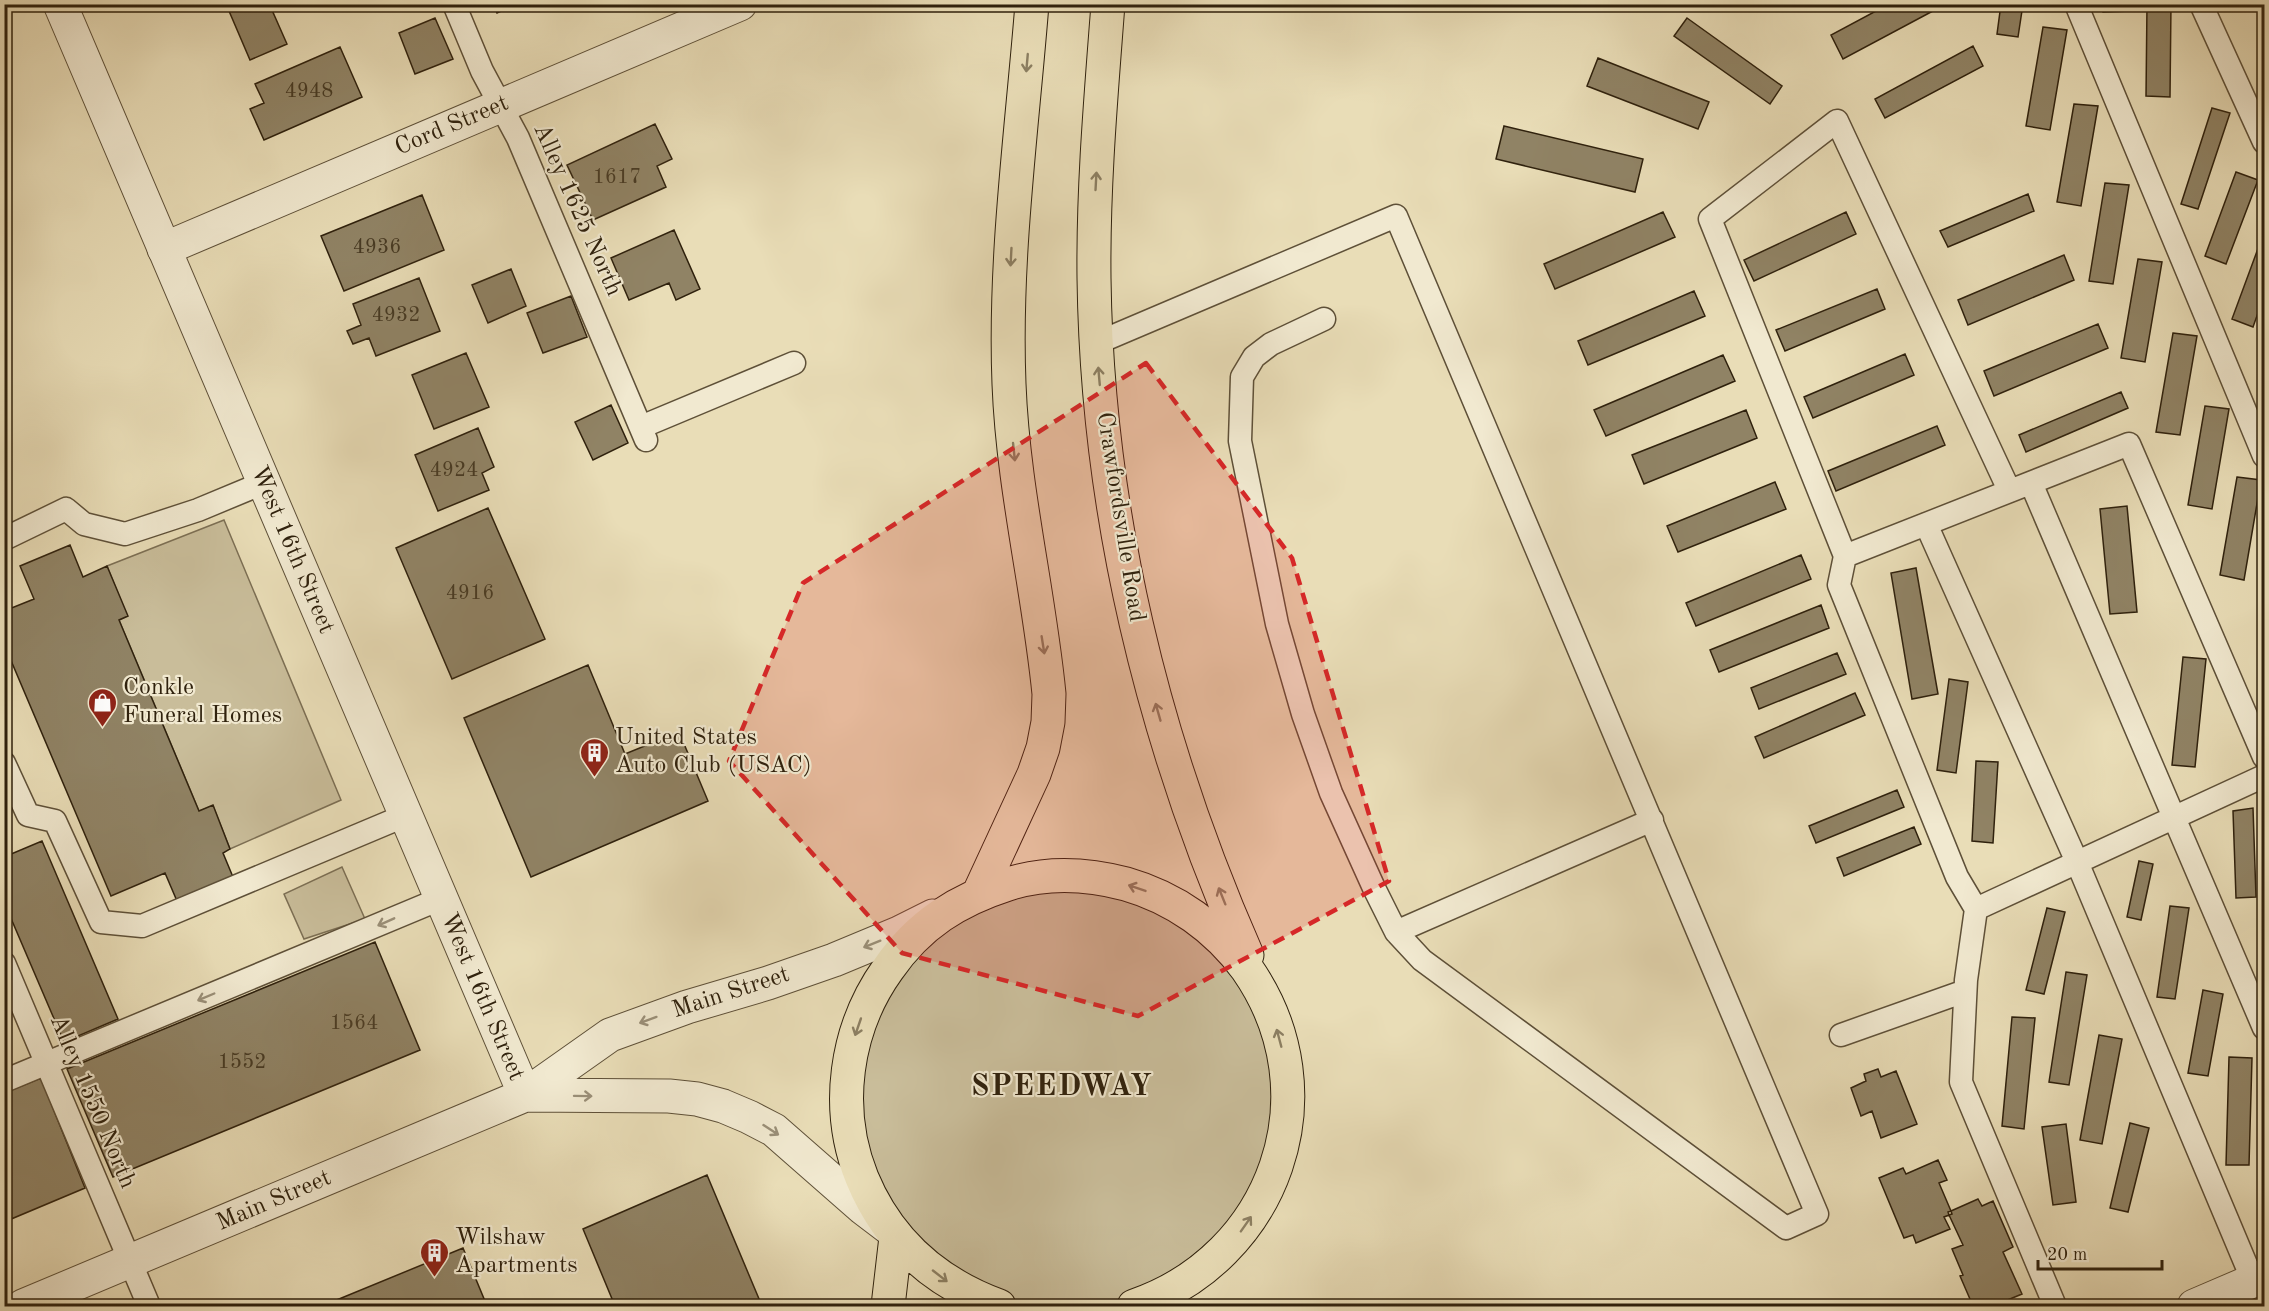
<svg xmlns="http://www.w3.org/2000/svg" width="2269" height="1311" viewBox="0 0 2269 1311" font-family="'Old Standard TT',serif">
  <rect width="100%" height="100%" fill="#e9ddb7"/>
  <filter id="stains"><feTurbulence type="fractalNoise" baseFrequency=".00333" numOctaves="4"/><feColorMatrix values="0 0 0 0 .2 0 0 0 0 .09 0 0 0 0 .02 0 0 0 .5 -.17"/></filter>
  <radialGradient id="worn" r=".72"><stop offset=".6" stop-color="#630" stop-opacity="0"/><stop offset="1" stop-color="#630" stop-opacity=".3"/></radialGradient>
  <path fill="#c9bd9a" stroke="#7c6f54" stroke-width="1.5" d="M224 520 341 800 230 849 213 806 199 811 119 620 127 616 107 566Z
    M342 867 365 919 304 939 284 894Z
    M1049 876 1193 915 1280 1038 1266 1193 1134 1306H999L888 1227 848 1072 915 936Z"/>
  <path fill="#908365" stroke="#2f210d" stroke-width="1.5" d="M226 4H285L272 10 287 44 250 60Z
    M493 4H516L497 13Z
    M1889 4H1946L1843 59 1831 35Z
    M2001 4H2023L2018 37 1997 34Z
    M2102 4H2130L2131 11 2103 12Z
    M2147 4H2171L2170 97 2146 96Z
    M435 18 453 59 415 74 399 33Z
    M1687 18 1782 86 1770 104 1674 36Z
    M2043 27 2067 30 2050 130 2026 126Z
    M1973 46 1983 66 1885 118 1875 99Z
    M340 47 362 97 264 140 250 109 264 103 255 84Z
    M1598 58 1709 102 1698 129 1587 86Z
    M2074 104 2098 106 2081 206 2057 202Z
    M2212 108 2230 113 2198 209 2181 204Z
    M655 124 672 159 657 166 666 187 593 220 567 165Z
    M1504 126 1643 159 1635 192 1496 159Z
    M2236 172 2258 180 2226 264 2205 256Z
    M2105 183 2129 185 2113 284 2089 281Z
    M2028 194 2034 211 1948 247 1940 231Z
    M422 195 444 250 344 291 321 236Z
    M1663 212 1675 237 1555 289 1544 264Z
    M1846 212 1856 234 1754 281 1744 260Z
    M674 230 700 289 676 300 669 283 629 300 611 258Z
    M2263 235 2264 296 2253 327 2232 319Z
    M2064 255 2074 280 1968 325 1958 300Z
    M2138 259 2162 262 2145 362 2121 358Z
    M511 269 526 306 488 323 472 285Z
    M419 278 440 331 376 356 369 338 353 344 347 331 361 325 353 304Z
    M1877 289 1885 309 1785 351 1776 330Z
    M1694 291 1705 316 1588 365 1578 341Z
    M571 296 587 337 543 353 527 313Z
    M2098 324 2108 348 1994 396 1984 371Z
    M2173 333 2197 336 2180 435 2156 432Z
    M466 353 489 407 434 429 412 375Z
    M1905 354 1914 375 1813 418 1804 397Z
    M1723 355 1735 381 1606 436 1594 410Z
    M2121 392 2128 408 2026 452 2019 435Z
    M611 405 628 443 593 460 575 422Z
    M2205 406 2229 409 2212 509 2188 505Z
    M1746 410 1757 438 1644 484 1632 455Z
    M1937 426 1945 445 1836 491 1828 471Z
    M478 428 494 467 482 473 489 490 438 511 415 455Z
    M2237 477 2261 480 2244 580 2220 575Z
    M1775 482 1786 509 1678 552 1667 526Z
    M2127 506 2137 612 2110 614 2100 509Z
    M488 508 545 639 452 679 396 548Z
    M70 545 83 577 107 566 128 616 119 620 199 811 213 805 230 849 223 853 233 877 177 901 165 873 111 896 4 644V611L34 599 20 566Z
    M1801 555 1811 579 1696 626 1686 603Z
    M1916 568 1938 694 1912 699 1891 573Z
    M1821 605 1829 628 1719 672 1710 650Z
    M1837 653 1846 674 1759 709 1751 688Z
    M2183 657 2206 659 2195 767 2172 765Z
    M588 665 625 754 679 732 708 801 531 877 464 718Z
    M1949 679 1968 682 1956 773 1937 770Z
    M1855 693 1865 715 1764 758 1755 737Z
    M1976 761 1998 762 1993 843 1972 841Z
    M1897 790 1904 807 1816 843 1809 826Z
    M2253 808 2256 897 2236 898 2233 811Z
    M1914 827 1921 844 1844 876 1837 858Z
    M42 841 118 1019 64 1042 4 902V857Z
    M2139 861 2153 864 2141 920 2127 917Z
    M2170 906 2189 908 2175 999 2157 997Z
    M2047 908 2065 912 2044 994 2026 990Z
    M375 942 420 1050 113 1177 67 1069Z
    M2066 972 2087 975 2069 1085 2049 1082Z
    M2203 990 2223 994 2208 1076 2188 1073Z
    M2012 1017 2035 1018 2024 1129 2002 1126Z
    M2099 1035 2122 1039 2102 1144 2080 1140Z
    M2229 1057 2252 1058 2249 1165H2226Z
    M1878 1069 1881 1077 1896 1071 1917 1124 1881 1138 1872 1111 1861 1116 1851 1088 1866 1081 1864 1074Z
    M41 1078 85 1188 4 1222V1093Z
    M2130 1123 2149 1128 2128 1212 2110 1208Z
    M2066 1124 2076 1202 2053 1205 2042 1127Z
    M1938 1160 1947 1180 1939 1183 1951 1211 1948 1212 1949 1215 1944 1217 1950 1229 1916 1243 1913 1235 1904 1238 1879 1178 1903 1168 1906 1174Z
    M707 1175 762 1306H615L583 1229Z
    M1978 1199 1982 1206 1993 1201 2013 1247 2003 1252 2022 1294 1993 1306H1989L1988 1304 1973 1306 1960 1276 1963 1275 1952 1249 1963 1245 1949 1215 1952 1214 1951 1211Z
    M463 1248 487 1306H322Z"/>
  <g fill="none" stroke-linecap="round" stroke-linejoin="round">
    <defs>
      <path id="service" d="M454 4 482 71 518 138 646 440
        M2076 4 2264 456
        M2201 4 2264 142
        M1097 343 1396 216 1817 1214 1786 1228 1422 960 1396 932 1374 888 1331 793 1303 714 1277 624 1240 441 1242 377 1254 357 1271 344 1324 319
        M641 427 794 363
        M2031 483 2264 1028
        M1926 524 2077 862 2253 1281
        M4 539 66 509 84 524 125 534 198 510 263 483
        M1845 556 1710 219 1837 121 2009 490
        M4 763 28 815 55 821 101 922 142 926 404 816
        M1976 909 2264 776
        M1396 932 1652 820
        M4 963 149 1306
        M1841 1035 1965 991
        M4 1081 440 899
        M2055 1306 1961 1082 1966 980 1976 909 1957 877 1839 585 1845 556 2129 444 2264 757"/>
      <path id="minor" d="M164 249 740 4
        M2194 1306 2264 1276"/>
      <path id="tertiary" d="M60 4 525 1095
        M525 1095 669 1096 697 1099 723 1106 749 1117 774 1130 863 1208 888 1227
        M23 1306 525 1095 610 1035 687 1007 768 983 834 960 899 933 933 916"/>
      <path id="primary" d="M1108 4C1101 96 1093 186 1094 278 1097 512 1153 742 1247 955
        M979 893 1034 774 1043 748 1048 722 1049 694C1039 591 1013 489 1009 384 1004 258 1022 130 1032 4
        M888 1306 896 1237
        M999 1306C936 1283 888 1241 862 1178 834 1109 845 1029 888 969 919 924 958 900 1008 884 1046 872 1088 874 1126 884 1175 898 1217 928 1247 969 1334 1094 1275 1258 1134 1306"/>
    </defs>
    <use href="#service" stroke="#5e5038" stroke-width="25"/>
    <use href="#minor" stroke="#5e5038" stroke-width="35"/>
    <use href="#tertiary" stroke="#5e5038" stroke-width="35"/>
    <use href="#primary" stroke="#2f210d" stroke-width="35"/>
    <use href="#service" stroke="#f1e9d0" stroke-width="22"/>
    <use href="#minor" stroke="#f1e9d0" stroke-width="33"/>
    <use href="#tertiary" stroke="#f1e9d0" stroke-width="33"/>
    <use href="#primary" stroke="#e9ddb7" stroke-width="33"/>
  </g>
  <defs><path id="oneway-shaft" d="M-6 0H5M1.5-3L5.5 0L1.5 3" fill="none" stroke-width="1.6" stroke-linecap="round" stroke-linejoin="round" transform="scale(1.5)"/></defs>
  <g stroke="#8c7f62">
    <use href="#oneway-shaft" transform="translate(1027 63) rotate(95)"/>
    <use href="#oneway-shaft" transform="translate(1096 181) rotate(-87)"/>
    <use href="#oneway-shaft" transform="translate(1011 257) rotate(93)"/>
    <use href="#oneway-shaft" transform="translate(1099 376) rotate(-95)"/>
    <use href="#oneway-shaft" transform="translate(1014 452) rotate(84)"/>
    <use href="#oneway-shaft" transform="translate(1043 645) rotate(81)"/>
    <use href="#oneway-shaft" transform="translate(1158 712) rotate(-106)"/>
    <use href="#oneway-shaft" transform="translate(1137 888) rotate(-161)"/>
    <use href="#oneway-shaft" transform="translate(1222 896) rotate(-112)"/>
    <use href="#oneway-shaft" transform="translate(858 1027) rotate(109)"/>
    <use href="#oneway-shaft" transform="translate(1279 1038) rotate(-105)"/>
    <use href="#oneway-shaft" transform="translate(1246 1224) rotate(-55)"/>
    <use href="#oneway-shaft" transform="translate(940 1276) rotate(38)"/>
  </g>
  <g stroke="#9a8f78">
    <use href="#oneway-shaft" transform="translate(386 922) rotate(156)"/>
    <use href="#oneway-shaft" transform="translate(872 944) rotate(158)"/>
    <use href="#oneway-shaft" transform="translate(206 997) rotate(157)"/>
    <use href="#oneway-shaft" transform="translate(648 1020) rotate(160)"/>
    <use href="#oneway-shaft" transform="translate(583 1096) rotate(1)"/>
    <use href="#oneway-shaft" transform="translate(771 1130) rotate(33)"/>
  </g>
  <path fill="#d62828" fill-opacity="0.2" stroke="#d62828" stroke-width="4.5" stroke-dasharray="12 8" stroke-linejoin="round" d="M1146 363 1292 558 1389 881 1138 1016 902 953 729 761 803 583Z"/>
  <defs>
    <symbol id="shop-pin" viewBox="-11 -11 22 30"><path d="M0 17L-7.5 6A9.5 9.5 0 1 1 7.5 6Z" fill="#8f2418" stroke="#f1e9d0"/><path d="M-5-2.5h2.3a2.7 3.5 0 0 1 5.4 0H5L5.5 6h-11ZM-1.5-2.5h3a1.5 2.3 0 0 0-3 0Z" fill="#fff"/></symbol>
    <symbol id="building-pin" viewBox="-11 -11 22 30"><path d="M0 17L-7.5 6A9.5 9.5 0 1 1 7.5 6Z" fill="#8f2418" stroke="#f1e9d0"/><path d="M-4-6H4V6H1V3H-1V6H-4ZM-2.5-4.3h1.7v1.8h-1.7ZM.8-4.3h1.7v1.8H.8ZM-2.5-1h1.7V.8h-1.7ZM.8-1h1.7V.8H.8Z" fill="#fff"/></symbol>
  </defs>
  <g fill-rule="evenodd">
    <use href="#shop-pin" x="86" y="686" width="33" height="45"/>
    <use href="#building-pin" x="578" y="736" width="33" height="45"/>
    <use href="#building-pin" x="418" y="1236" width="33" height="45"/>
  </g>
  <g text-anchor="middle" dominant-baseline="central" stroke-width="4.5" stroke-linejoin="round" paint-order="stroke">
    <g font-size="21" fill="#473a23">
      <text x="309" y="91">4948</text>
      <text x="617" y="177">1617</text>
      <text x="377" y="247">4936</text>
      <text x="396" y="315">4932</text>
      <text x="454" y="470">4924</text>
      <text x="470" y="593">4916</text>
      <text x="354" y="1023">1564</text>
      <text x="242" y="1062">1552</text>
    </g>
    <g font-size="24" fill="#2f210d" stroke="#f1e9d0">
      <text transform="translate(452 126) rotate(-23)">Cord Street</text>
      <text transform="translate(577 210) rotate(66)">Alley 1625 North</text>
      <text transform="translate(1120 517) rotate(81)">Crawfordsville Road</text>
      <text transform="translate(292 550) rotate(67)">West 16th Street</text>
      <text transform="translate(731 993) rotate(-18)">Main Street</text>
      <text transform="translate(482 997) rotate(67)">West 16th Street</text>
      <text transform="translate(92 1102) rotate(67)">Alley 1550 North</text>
      <text transform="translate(274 1201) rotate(-23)">Main Street</text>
    </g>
    <g font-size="24" fill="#2f210d" stroke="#f1e9d0" text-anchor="start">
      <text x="123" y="688">Conkle<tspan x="123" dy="28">Funeral Homes</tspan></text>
      <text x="615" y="738">United States<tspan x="615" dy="28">Auto Club (USAC)</tspan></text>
      <text x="455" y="1238">Wilshaw<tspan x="455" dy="28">Apartments</tspan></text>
    </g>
    <g font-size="30" font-weight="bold" letter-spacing="1.5" fill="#2f210d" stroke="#f1e9d0">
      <text x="1062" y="1087">SPEEDWAY</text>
    </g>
  </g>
  <rect width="2269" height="1311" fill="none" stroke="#e9ddb7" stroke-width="24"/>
  <rect x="6" y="6" width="2257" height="1299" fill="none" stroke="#2f210d" stroke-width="3"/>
  <rect x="12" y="12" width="2245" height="1287" fill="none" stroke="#2f210d" stroke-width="1.5"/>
  <path d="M2038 1260v9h124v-9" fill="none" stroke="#2f210d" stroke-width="3"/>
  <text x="2047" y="1260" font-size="18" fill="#2f210d" stroke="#f1e9d0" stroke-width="4.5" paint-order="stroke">20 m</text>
  <rect width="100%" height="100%" filter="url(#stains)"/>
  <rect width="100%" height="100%" fill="url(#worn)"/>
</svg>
